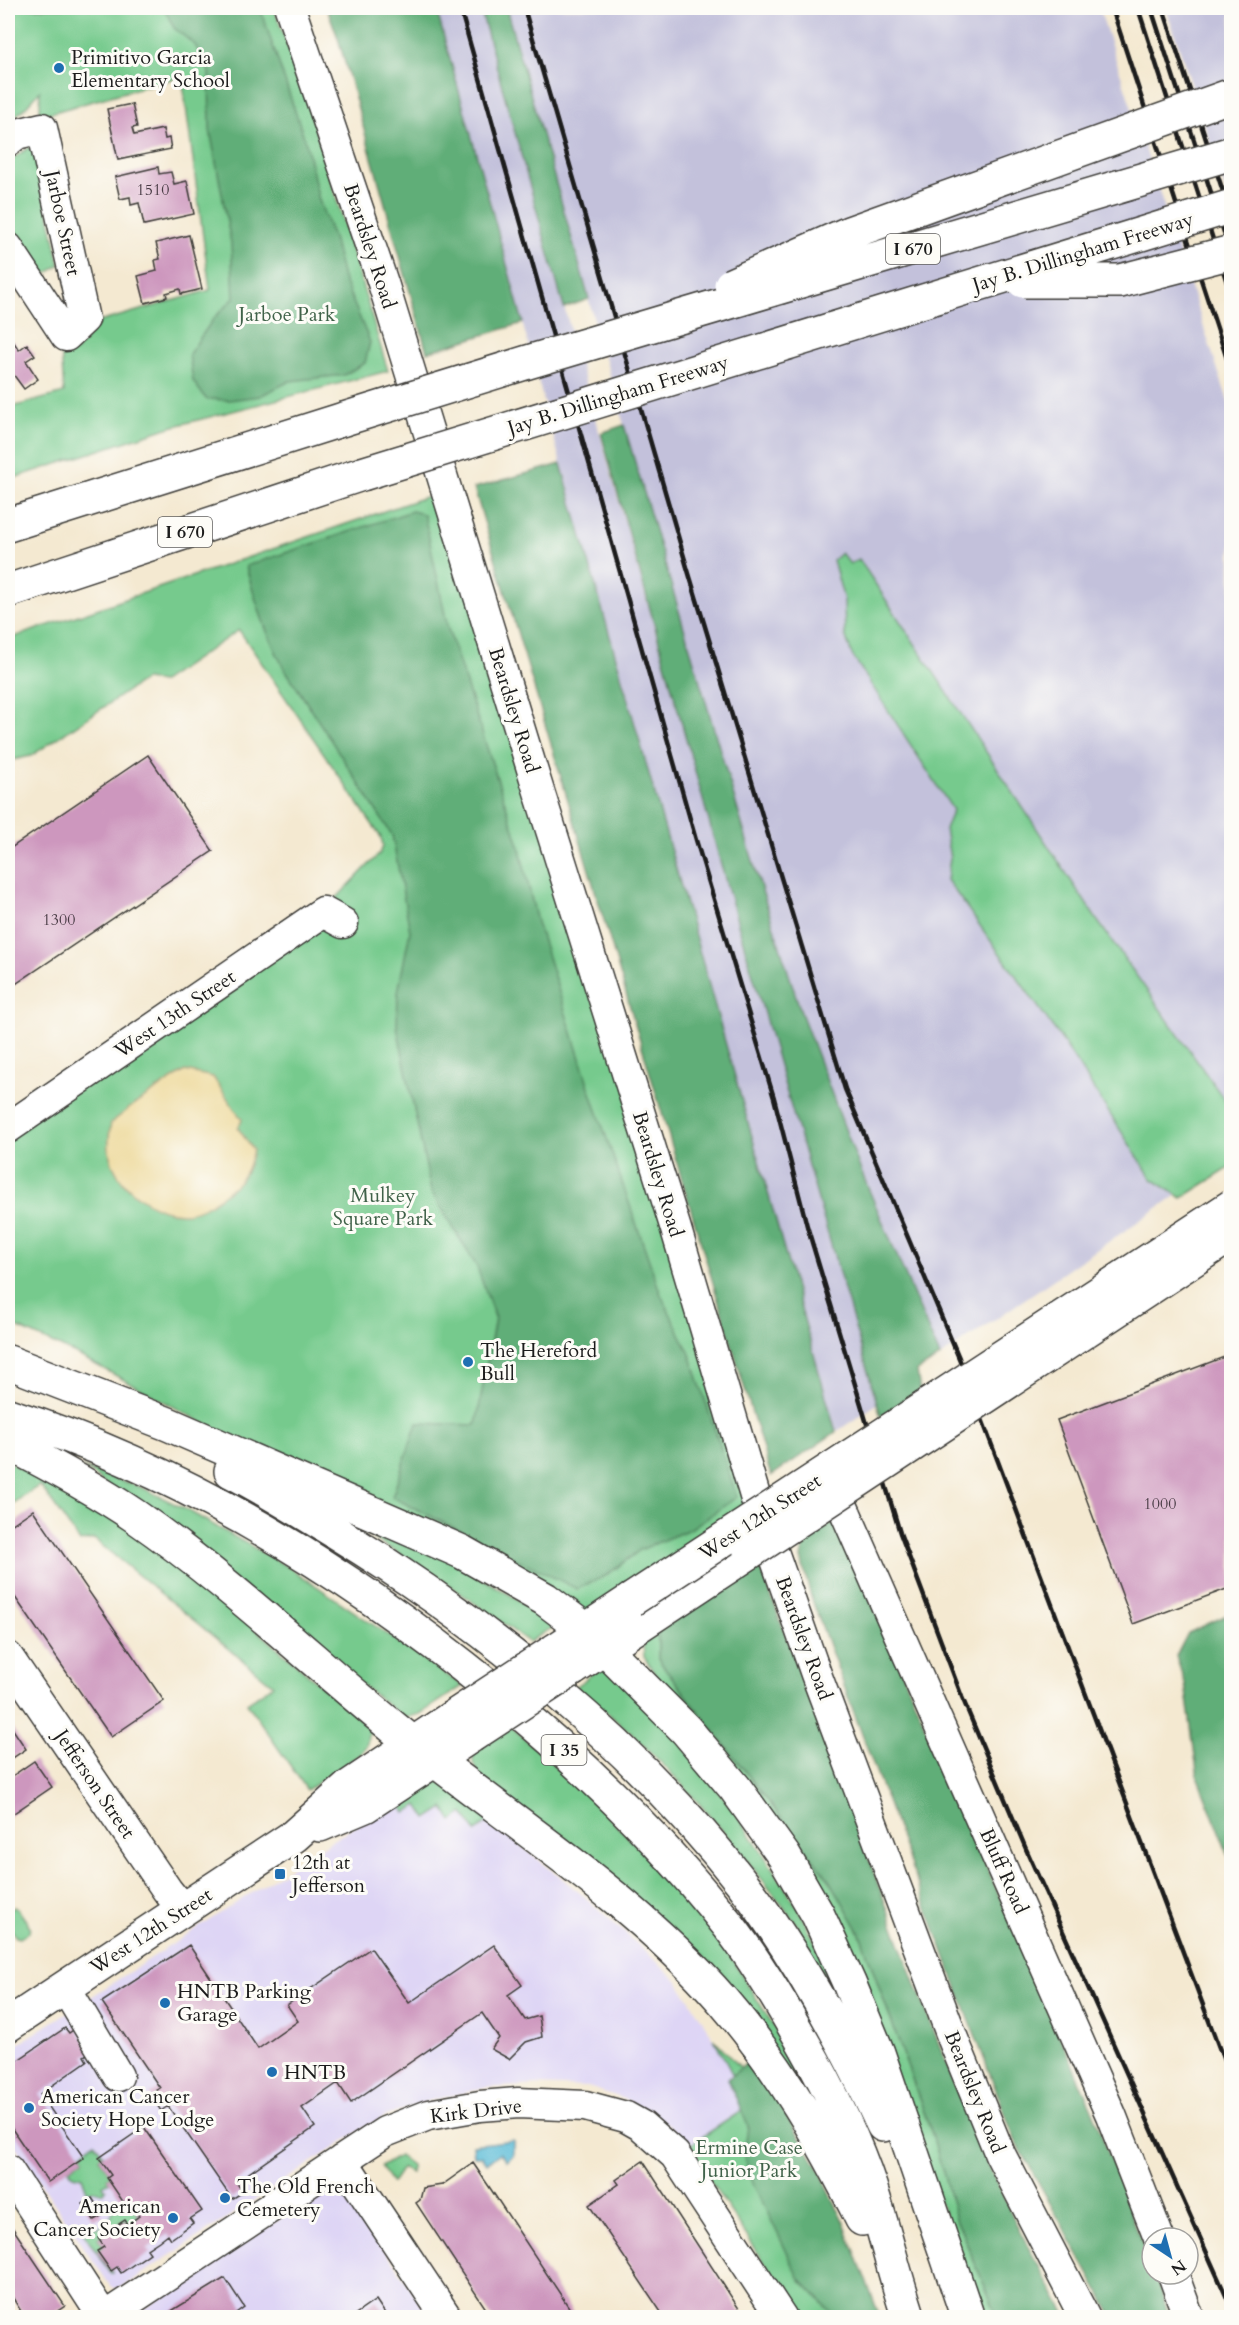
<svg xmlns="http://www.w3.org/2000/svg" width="1239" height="2325" viewBox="0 0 1239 2325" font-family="Cardo,serif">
  <rect width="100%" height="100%" fill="#fdfcf7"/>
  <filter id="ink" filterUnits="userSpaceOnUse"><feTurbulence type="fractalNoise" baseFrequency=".0167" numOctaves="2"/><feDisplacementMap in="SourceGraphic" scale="12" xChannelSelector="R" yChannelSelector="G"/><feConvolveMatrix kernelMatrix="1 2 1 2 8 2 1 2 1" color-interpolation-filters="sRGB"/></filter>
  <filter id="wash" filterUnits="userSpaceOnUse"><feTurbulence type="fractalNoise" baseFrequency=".008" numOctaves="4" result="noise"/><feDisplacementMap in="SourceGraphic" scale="24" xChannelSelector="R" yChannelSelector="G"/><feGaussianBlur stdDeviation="1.35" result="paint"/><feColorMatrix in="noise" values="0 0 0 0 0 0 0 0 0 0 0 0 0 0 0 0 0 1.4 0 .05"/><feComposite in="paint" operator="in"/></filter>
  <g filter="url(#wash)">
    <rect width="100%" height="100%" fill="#f4e9d1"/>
    <path fill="#ded5f5" d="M396 1799 418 1805 464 1813 489 1820 585 1897 677 1980 714 2039 749 2106 687 2147 671 2127 650 2112 619 2097 588 2087 537 2085 485 2088 428 2101 386 2116 367 2126 122 2287 118 2289 111 2287 8 2135V2051Z
      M337 2183 340 2184 431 2318H130L333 2184Z"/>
    <path fill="#c3c1db" d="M436 8H480L727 886 877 1404 836 1432 561 464Z
      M506 8H1099L1231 410V1158L940 1357 861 1171 802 1015 757 875 652 524Z
      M1166 8H1231V208L1187 71Z"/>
    <path fill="#76ca8d" stroke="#497354" stroke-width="1.5" d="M8 8H274L306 97 388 371 167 428 8 480V408L64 393 61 349 76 351 99 322 210 290 182 76 40 116V91L23 110 8 121Z
      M34 144 60 265 46 274 43 273 8 221V162Z
      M446 490 768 1512 586 1630 78 1355 8 1323V1128L323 912 380 853 383 846 381 837 239 630 162 682 144 680 31 756 8 761V639Z
      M841 553 850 564 859 559 1097 920 1231 1109V1167L1182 1198 1152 1179 1060 1037 947 880 950 858 945 829 953 810 852 655 845 634 844 600 833 560Z
      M8 1462 51 1482 144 1533 374 1731 368 1735 367 1745 360 1755 307 1790 247 1703 273 1685 94 1539 80 1542 40 1485 8 1507Z
      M83 1467 143 1488 187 1510 290 1568 463 1686 420 1714 404 1718Z
      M288 1487 433 1549 512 1596 555 1626 529 1642 436 1576Z
      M658 1629V1659L831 1882 859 1931 932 2134 957 2221 998 2317H984L929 2175 745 1783 655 1674 644 1657 643 1643Z
      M599 1668 608 1670 655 1710 739 1817 799 1909 845 2003C830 1982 802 1951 798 1926 748 1860 696 1795 636 1738 617 1720 595 1704 576 1687Z
      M510 1725 593 1801 653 1862 720 1940 812 2087 843 2152 801 2085 478 1774 473 1763V1753Z
      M437 1779 489 1820 476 1832 464 1813 452 1821 444 1808 427 1819 418 1805 406 1813 396 1799 421 1784Z
      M14 1907 18 1909 31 1928 29 1932 20 1938 16 1937 8 1925V1912Z
      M714 2039 771 2100 867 2317H801L687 2147 749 2106Z
      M95 2142 103 2155 99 2158 111 2175 107 2178 109 2181 103 2185 106 2190 104 2193 95 2190 87 2191 82 2177 73 2175 69 2169 84 2158 81 2154Z
      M399 2156 411 2165V2173L402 2168 392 2183 381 2167Z
      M116 2205 120 2210 125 2206 128 2209 132 2206 139 2216 128 2224 125 2220 98 2238 104 2247 97 2251 112 2271 113 2273 111 2274 82 2230 84 2225C99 2233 113 2222 113 2206Z"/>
    <path fill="#60ae78" stroke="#3e654a" stroke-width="1.5" d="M164 8H260L306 143 319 200 334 241 343 278 370 342 365 363 344 375 290 381 260 396 229 400 206 399 193 381 189 354 214 318 234 298 231 243 210 130 209 72 195 45 174 28Z
      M327 8H436L523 323 427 352 338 38Z
      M480 8H506L589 299 564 308Z
      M624 425 757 875 802 1015 861 1171 940 1357 917 1371 920 1391 881 1417 727 886 601 433Z
      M561 464 836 1432 771 1476 474 488Z
      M412 511 424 514 448 629 519 845 537 922 589 1087 661 1295 690 1354 737 1497 690 1529 640 1550 607 1575 577 1589 392 1497 417 1423 476 1425 495 1318 477 1267 431 1191 397 1027 398 992 410 931 392 835 283 666C266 634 255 601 246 566Z
      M836 1520 1093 2112 1170 2317H1113L1015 2140 914 1874 811 1597 801 1558 804 1542Z
      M759 1563 906 1959 974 2134 1021 2234 1067 2317H998L957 2221 932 2134 859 1931 831 1882 658 1659V1629Z
      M1231 1613V1862L1198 1778 1185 1684 1176 1656 1188 1633Z
      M749 2061 760 2073 819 2168 844 2223 880 2317H836L800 2279 753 2183 744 2157 748 2126 728 2079Z"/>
    <path fill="#eeda9e" stroke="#857b5d" stroke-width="1.5" d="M185 1071 213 1077 242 1120 238 1128 253 1150C248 1173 242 1181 223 1195 213 1203 199 1212 186 1213 156 1215 120 1189 111 1160 107 1148 109 1135 111 1123L135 1104Z"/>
    <path fill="#59bbd7" stroke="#3a6c7a" stroke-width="1.5" d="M513 2140V2155L507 2161 500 2153 487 2163 482 2156H474L473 2145Z"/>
    <g id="blocks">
      <path fill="#cd97be" d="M132 104 137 127 132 128 134 135 163 129 165 139 169 138 171 149 118 160 107 109Z
        M158 167 159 174 171 172 174 184 187 181 194 214 144 225 139 203 131 205 130 197 120 199 115 177Z
        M189 235 202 289 181 294 180 289 166 293 167 297 145 303 138 276 157 271 155 260 160 259 156 243Z
        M13 341 19 350 27 344 35 355 26 361 38 379 24 389 10 370 8 372V344Z
        M148 755 213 851 8 989V850Z
        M1232 1354V1587L1133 1624 1057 1420Z
        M33 1510 164 1701 111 1737 8 1587V1527Z
        M8 1722 26 1749 8 1761Z
        M34 1761 52 1787 8 1817V1779Z
        M189 1945 258 2049 298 2021 287 2005 371 1948 409 2003 494 1945 522 1985 508 1995 525 2020 539 2016 542 2037 526 2042 509 2059 491 2049 499 2038 482 2013 351 2103 338 2083 302 2108 315 2127 236 2182 243 2192 232 2199 168 2106 161 2111 150 2094 160 2088 102 2002Z
        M65 2028 69 2033 76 2028 92 2051 84 2056 87 2061 40 2094 84 2158 48 2182 8 2123V2067Z
        M144 2127 202 2211 190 2219 193 2223 171 2239 168 2234 159 2241 147 2249 150 2253 121 2273 117 2267 111 2271 97 2251 104 2247 98 2238 125 2220 128 2224 139 2216 132 2206 128 2209 107 2178 111 2175 99 2158Z
        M643 2161 745 2318H665L589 2205 619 2184 616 2180Z
        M473 2163 492 2191 576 2318H492L416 2203 420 2200 423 2188 442 2185Z
        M92 2198 103 2215 94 2220 83 2204Z
        M8 2221 65 2306 47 2318H25L8 2290Z
        M225 2278 244 2307 229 2318H160Z
        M376 2300 388 2318H350Z"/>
    </g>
  </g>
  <g filter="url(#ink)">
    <use href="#blocks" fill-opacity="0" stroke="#3c3b37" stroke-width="1.5"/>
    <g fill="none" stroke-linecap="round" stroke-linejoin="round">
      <defs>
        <path id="minor" d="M290 8 383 283 536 782 675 1226 763 1523 816 1674 953 2039 1000 2154 1085 2318
          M8 141 17 134 42 128 84 319 66 336 8 248
          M8 1128 323 912 343 923
          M843 1507 1111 2115 1159 2238
          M8 1657 167 1890 183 1910
          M65 1987 118 2076
          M342 2160 447 2318
          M8 2170 104 2318
          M1173 2274 1189 2318
          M103 2318 385 2132 428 2115 480 2106 518 2103 585 2106 626 2117 642 2126 675 2155 782 2318"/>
        <path id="major" d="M554 1651 631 1600
          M573 1669 750 1552
          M320 1825 365 1806 471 1736
          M8 2025 294 1836 350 1786 450 1719"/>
        <path id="highway" d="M8 525 344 419
          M8 591 362 474
          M8 1362 168 1424 462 1552 545 1599 586 1630 686 1730 735 1788 784 1856 818 1915 849 1983 878 2053 968 2318
          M8 1415C186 1471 349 1573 493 1690 580 1761 659 1837 729 1926 761 1968 788 2015 814 2062 838 2106 861 2154 875 2202 887 2241 896 2280 909 2318
          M8 1443C51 1465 94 1488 135 1516 226 1579 308 1657 394 1728 504 1818 629 1893 723 2001 780 2067 823 2141 862 2219
          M231 1471C268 1490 303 1512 337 1533 487 1625 635 1745 743 1884 800 1959 844 2041 883 2125"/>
      </defs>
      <use href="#minor" stroke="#3c3b37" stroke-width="33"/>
      <use href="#major" stroke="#3c3b37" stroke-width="36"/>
      <use href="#highway" stroke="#3c3b37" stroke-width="36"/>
      <use href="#minor" stroke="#fff" stroke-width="30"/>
      <use href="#major" stroke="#fff" stroke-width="33"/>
      <use href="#highway" stroke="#fff" stroke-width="33"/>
      <path stroke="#1c1c1c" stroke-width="4.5" d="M460 8 696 840 774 1098 807 1226 900 1533 962 1697 1026 1849 1232 2309
        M524 8 687 567 845 1089 959 1358 1232 2082
        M1112 8 1232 374
        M1138 8 1232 298
        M1151 8 1232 257
        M1163 8 1232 219"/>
      <defs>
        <path id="major-bridge" d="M750 1552 1232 1234
          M631 1600 1232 1206
          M450 1719 554 1651
          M471 1736 573 1669"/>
        <path id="highway-bridge" d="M1023 281H1120L1232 252
          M731 285 849 233 1232 95
          M344 419 528 362 1232 153
          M362 474 1232 206"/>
      </defs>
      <use href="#major-bridge" stroke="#3c3b37" stroke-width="36" stroke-linecap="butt"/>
      <use href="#highway-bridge" stroke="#3c3b37" stroke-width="36" stroke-linecap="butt"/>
      <use href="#major-bridge" stroke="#fff" stroke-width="33"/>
      <use href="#highway-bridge" stroke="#fff" stroke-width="33"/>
    </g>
  </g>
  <g fill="#1f6fb2" stroke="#fdfcf7" stroke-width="2">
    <circle cx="59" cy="68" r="6"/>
    <circle cx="468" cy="1362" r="6"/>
    <rect x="274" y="1868" width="12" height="12" rx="3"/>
    <circle cx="165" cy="2003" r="6"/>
    <circle cx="272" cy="2072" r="6"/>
    <circle cx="29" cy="2108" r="6"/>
    <circle cx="225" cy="2198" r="6"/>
    <circle cx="173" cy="2218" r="6"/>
  </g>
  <g text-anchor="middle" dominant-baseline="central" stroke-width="6" stroke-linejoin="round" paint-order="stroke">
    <g font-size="16" fill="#483b44">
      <text x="153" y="190">1510</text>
      <text x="59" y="920">1300</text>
      <text x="1160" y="1504">1000</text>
    </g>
    <g fill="#fdfcf7" stroke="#605f5e" stroke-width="1.5">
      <rect x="886" y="234" width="54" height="30" rx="4.5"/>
      <rect x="158" y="517" width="54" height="30" rx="4.5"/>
      <rect x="541.5" y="1735" width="45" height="30" rx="4.5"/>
    </g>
    <g font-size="18" font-weight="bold" fill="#1c1c1c">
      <text x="913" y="249">I 670</text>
      <text x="185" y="532">I 670</text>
      <text x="564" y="1750">I 35</text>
    </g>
    <g font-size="20" fill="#1c1c1c" stroke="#fdfcf7" text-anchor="start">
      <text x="71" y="57">Primitivo Garcia<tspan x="71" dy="23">Elementary School</tspan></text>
      <text x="480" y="1350">The Hereford<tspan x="480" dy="23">Bull</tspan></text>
      <text x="292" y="1862">12th at<tspan x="292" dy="23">Jefferson</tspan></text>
      <text x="177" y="1991">HNTB Parking<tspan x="177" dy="23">Garage</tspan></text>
      <text x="284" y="2072">HNTB</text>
      <text x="41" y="2096">American Cancer<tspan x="41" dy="23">Society Hope Lodge</tspan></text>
      <text x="237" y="2186">The Old French<tspan x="237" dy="23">Cemetery</tspan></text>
      <text x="161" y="2206" text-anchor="end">American<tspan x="161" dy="23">Cancer Society</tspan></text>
    </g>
    <g font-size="20" fill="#1c1c1c" stroke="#fdfcf7">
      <text transform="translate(63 223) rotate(78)">Jarboe Street</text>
      <text transform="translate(370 246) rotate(72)">Beardsley Road</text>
      <text transform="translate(1083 252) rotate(-17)">Jay B. Dillingham Freeway</text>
      <text transform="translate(618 395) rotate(-17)">Jay B. Dillingham Freeway</text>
      <text transform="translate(514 710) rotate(73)">Beardsley Road</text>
      <text transform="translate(175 1014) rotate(-34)">West 13th Street</text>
      <text transform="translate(658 1174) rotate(73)">Beardsley Road</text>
      <text transform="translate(760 1517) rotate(-33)">West 12th Street</text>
      <text transform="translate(804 1638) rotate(70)">Beardsley Road</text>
      <text transform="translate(95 1784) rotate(56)">Jefferson Street</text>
      <text transform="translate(1004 1871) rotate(66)">Bluff Road</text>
      <text transform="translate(151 1931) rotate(-33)">West 12th Street</text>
      <text transform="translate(975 2092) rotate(68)">Beardsley Road</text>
      <text transform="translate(476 2111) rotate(-7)">Kirk Drive</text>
    </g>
    <g font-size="20" fill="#406249" stroke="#fdfcf7">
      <text x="287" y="314">Jarboe Park</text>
      <text x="383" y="1195">Mulkey<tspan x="383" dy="23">Square Park</tspan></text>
      <text x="749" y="2147">Ermine Case<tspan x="749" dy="23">Junior Park</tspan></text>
    </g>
  </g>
  <rect width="1239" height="2325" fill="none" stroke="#fdfcf7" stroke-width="30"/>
  <g transform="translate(1170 2256) rotate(144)"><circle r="28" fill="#fdfcf7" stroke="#a3a29f" stroke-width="1.5"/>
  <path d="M0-4.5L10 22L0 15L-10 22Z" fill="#1f6fb2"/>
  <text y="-9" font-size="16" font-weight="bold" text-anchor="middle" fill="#1c1c1c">N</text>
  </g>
</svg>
